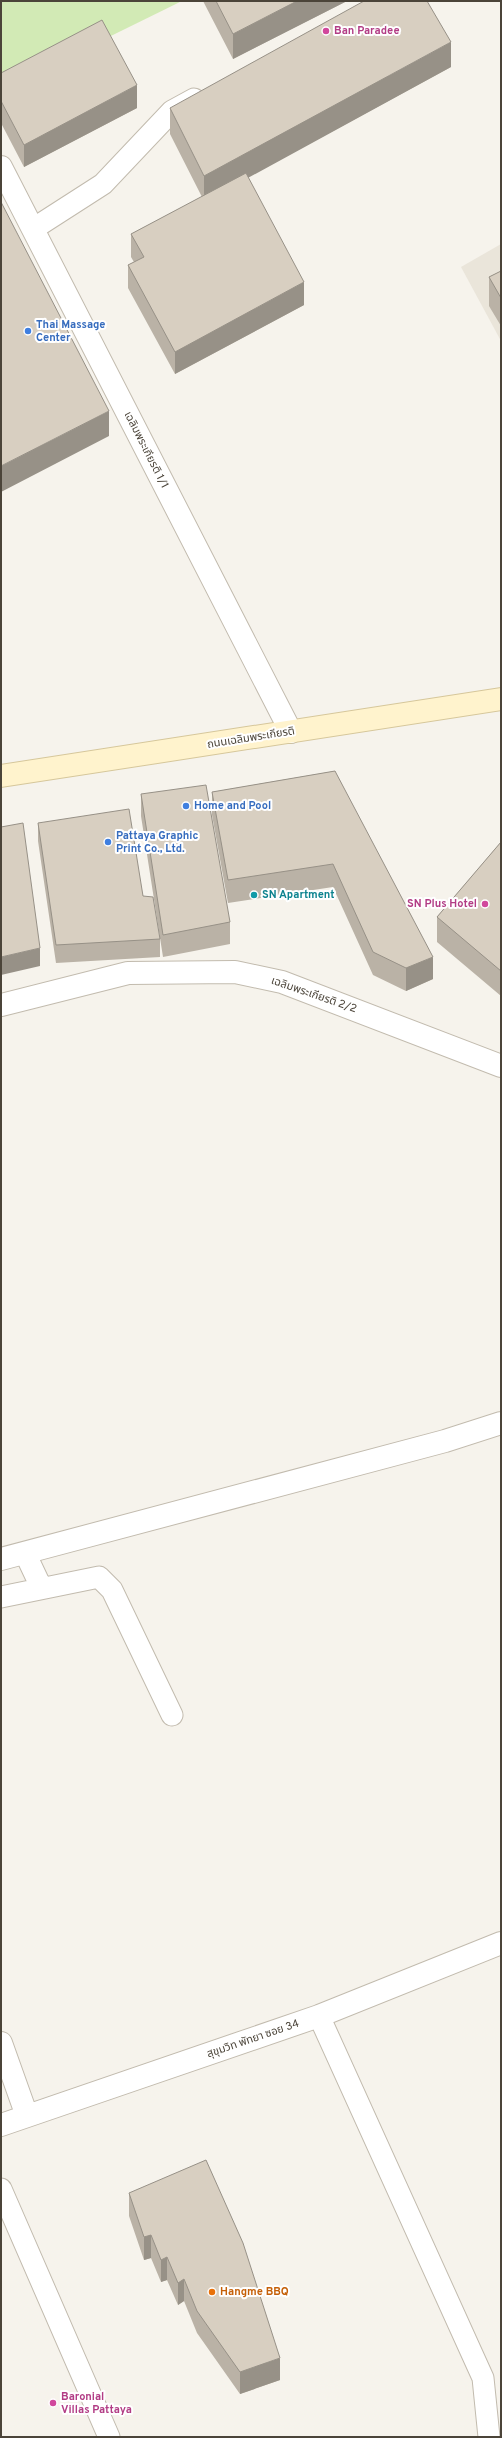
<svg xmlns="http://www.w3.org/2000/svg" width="502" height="2438" viewBox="0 0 502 2438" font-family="Overpass,'Noto Sans Thai',sans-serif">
  <rect width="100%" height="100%" fill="#f6f3ec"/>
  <path fill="#eae5da" d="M501 244V341L461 267Z"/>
  <path fill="#d2eab5" d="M1 1H182L1 90Z"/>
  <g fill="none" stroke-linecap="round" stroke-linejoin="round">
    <defs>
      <path id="service" d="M33 229 103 184 172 111 194 99
        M25 1553 41 1587
        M1 1597 99 1577 112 1590 172 1715
        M319 2016 483 2378 489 2437
        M1 2189 109 2437"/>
      <path id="minor" d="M1 167 291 732
        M1 1005 128 973 235 972 282 982 501 1066
        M1 1559 445 1441 501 1423
        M1 2043 27 2116
        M1 2125 319 2016 501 1943"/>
      <path id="secondary" d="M1 776 501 699"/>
    </defs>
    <use href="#service" stroke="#c2bbae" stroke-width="23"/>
    <use href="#minor" stroke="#c2bbae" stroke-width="24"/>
    <use href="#secondary" stroke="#d6c79b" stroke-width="24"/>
    <use href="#service" stroke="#fff" stroke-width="21"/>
    <use href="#minor" stroke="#fff" stroke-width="22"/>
    <use href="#secondary" stroke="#fff3cd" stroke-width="22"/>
  </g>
  <path fill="#bab2a6" d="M203 1H347L233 59Z
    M451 67 248 177 304 305 175 374 128 288V265L134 262 131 257V234L202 197 170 134V108Z
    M1 73 137 108 24 167 1 123Z
    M501 271V326L489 306V277Z
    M335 771 433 979 406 991 373 975 333 887 228 903 212 815V792Z
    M141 794 230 922V944L163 957 141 816Z
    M38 823 143 896 160 939V957L56 963 38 841Z
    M501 842V996L437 942V917Z
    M129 2193 280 2380 240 2394 197 2333 184 2301 178 2305 167 2280 161 2282 151 2258 144 2260 129 2216Z"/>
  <path fill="#979187" d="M297 1H347L233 59V34Z
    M451 42V67L204 202V176Z
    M137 85V108L24 167V145Z
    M304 282V305L175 374V352Z
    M109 411V436L1 492V466Z
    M40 948V966L1 975V957Z
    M433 957V979L406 991V968Z
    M151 2235V2258L144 2260V2237Z
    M167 2257V2280L161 2282V2260Z
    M184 2279V2301L178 2305V2283Z
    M280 2358V2380L240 2394V2372Z"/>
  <path fill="#d8cfc1" stroke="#979187" d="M216 1H297L233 34Z
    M364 1H427L451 42 204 176 170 108Z
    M102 20 137 85 24 145 1 101V73Z
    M246 173 304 282 175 352 128 265 144 257 131 234Z
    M1 202 109 411 1 466Z
    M501 271V298L489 277Z
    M335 771 433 957 406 968 373 952 333 864 228 880 212 792Z
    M206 785 230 922 163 935 141 794Z
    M129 809 143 896 153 897 160 939 56 945 38 823Z
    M23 823 40 948 1 957V827Z
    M501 842V971L437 917Z
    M206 2160 243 2243 280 2358 240 2372 197 2311 184 2279 178 2283 167 2257 161 2260 151 2235 144 2237 129 2193Z"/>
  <g fill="#d1479c" stroke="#fff" stroke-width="1.5">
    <circle cx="326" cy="31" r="4"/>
    <circle cx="485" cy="904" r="4"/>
    <circle cx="53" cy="2403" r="4"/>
  </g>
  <g fill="#3f7fe0" stroke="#fff" stroke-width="1.5">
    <circle cx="28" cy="331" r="4"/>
    <circle cx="186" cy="806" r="4"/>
    <circle cx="108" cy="842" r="4"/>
  </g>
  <circle fill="#0f9aa8" stroke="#fff" stroke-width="1.5" cx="254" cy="895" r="4"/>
  <circle fill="#e8710a" stroke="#fff" stroke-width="1.5" cx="212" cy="2292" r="4"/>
  <g text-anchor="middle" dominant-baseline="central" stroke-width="4" stroke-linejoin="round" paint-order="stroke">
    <g font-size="11" font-weight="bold" fill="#b23c85" stroke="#fff" text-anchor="start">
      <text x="334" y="31">Ban Paradee</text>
      <text x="477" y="904" text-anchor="end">SN Plus Hotel</text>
      <text x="61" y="2397">Baronial<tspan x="61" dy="13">Villas Pattaya</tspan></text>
    </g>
    <g font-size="11" font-weight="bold" fill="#366cbe" stroke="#fff" text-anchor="start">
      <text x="36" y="325">Thai Massage<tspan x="36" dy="13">Center</tspan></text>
      <text x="194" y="806">Home and Pool</text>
      <text x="116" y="836">Pattaya Graphic<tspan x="116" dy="13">Print Co., Ltd.</tspan></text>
    </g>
    <g font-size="11" fill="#4b4439" stroke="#fff">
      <text transform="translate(146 450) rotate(63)">เฉลิมพระเกียรติ 1/1</text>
      <text transform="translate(251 738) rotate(-9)">ถนนเฉลิมพระเกียรติ</text>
      <text transform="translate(314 995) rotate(19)">เฉลิมพระเกียรติ 2/2</text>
      <text transform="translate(253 2039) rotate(-19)">สุขุมวิท พัทยา ซอย 34</text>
    </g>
    <g font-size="11" font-weight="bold" fill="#0d838f" stroke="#fff" text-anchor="start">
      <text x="262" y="895">SN Apartment</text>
    </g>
    <g font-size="11" font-weight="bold" fill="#c56008" stroke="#fff" text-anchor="start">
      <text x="220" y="2292">Hangme BBQ</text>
    </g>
  </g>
  <rect width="502" height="2438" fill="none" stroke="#4b4439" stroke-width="4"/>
</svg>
